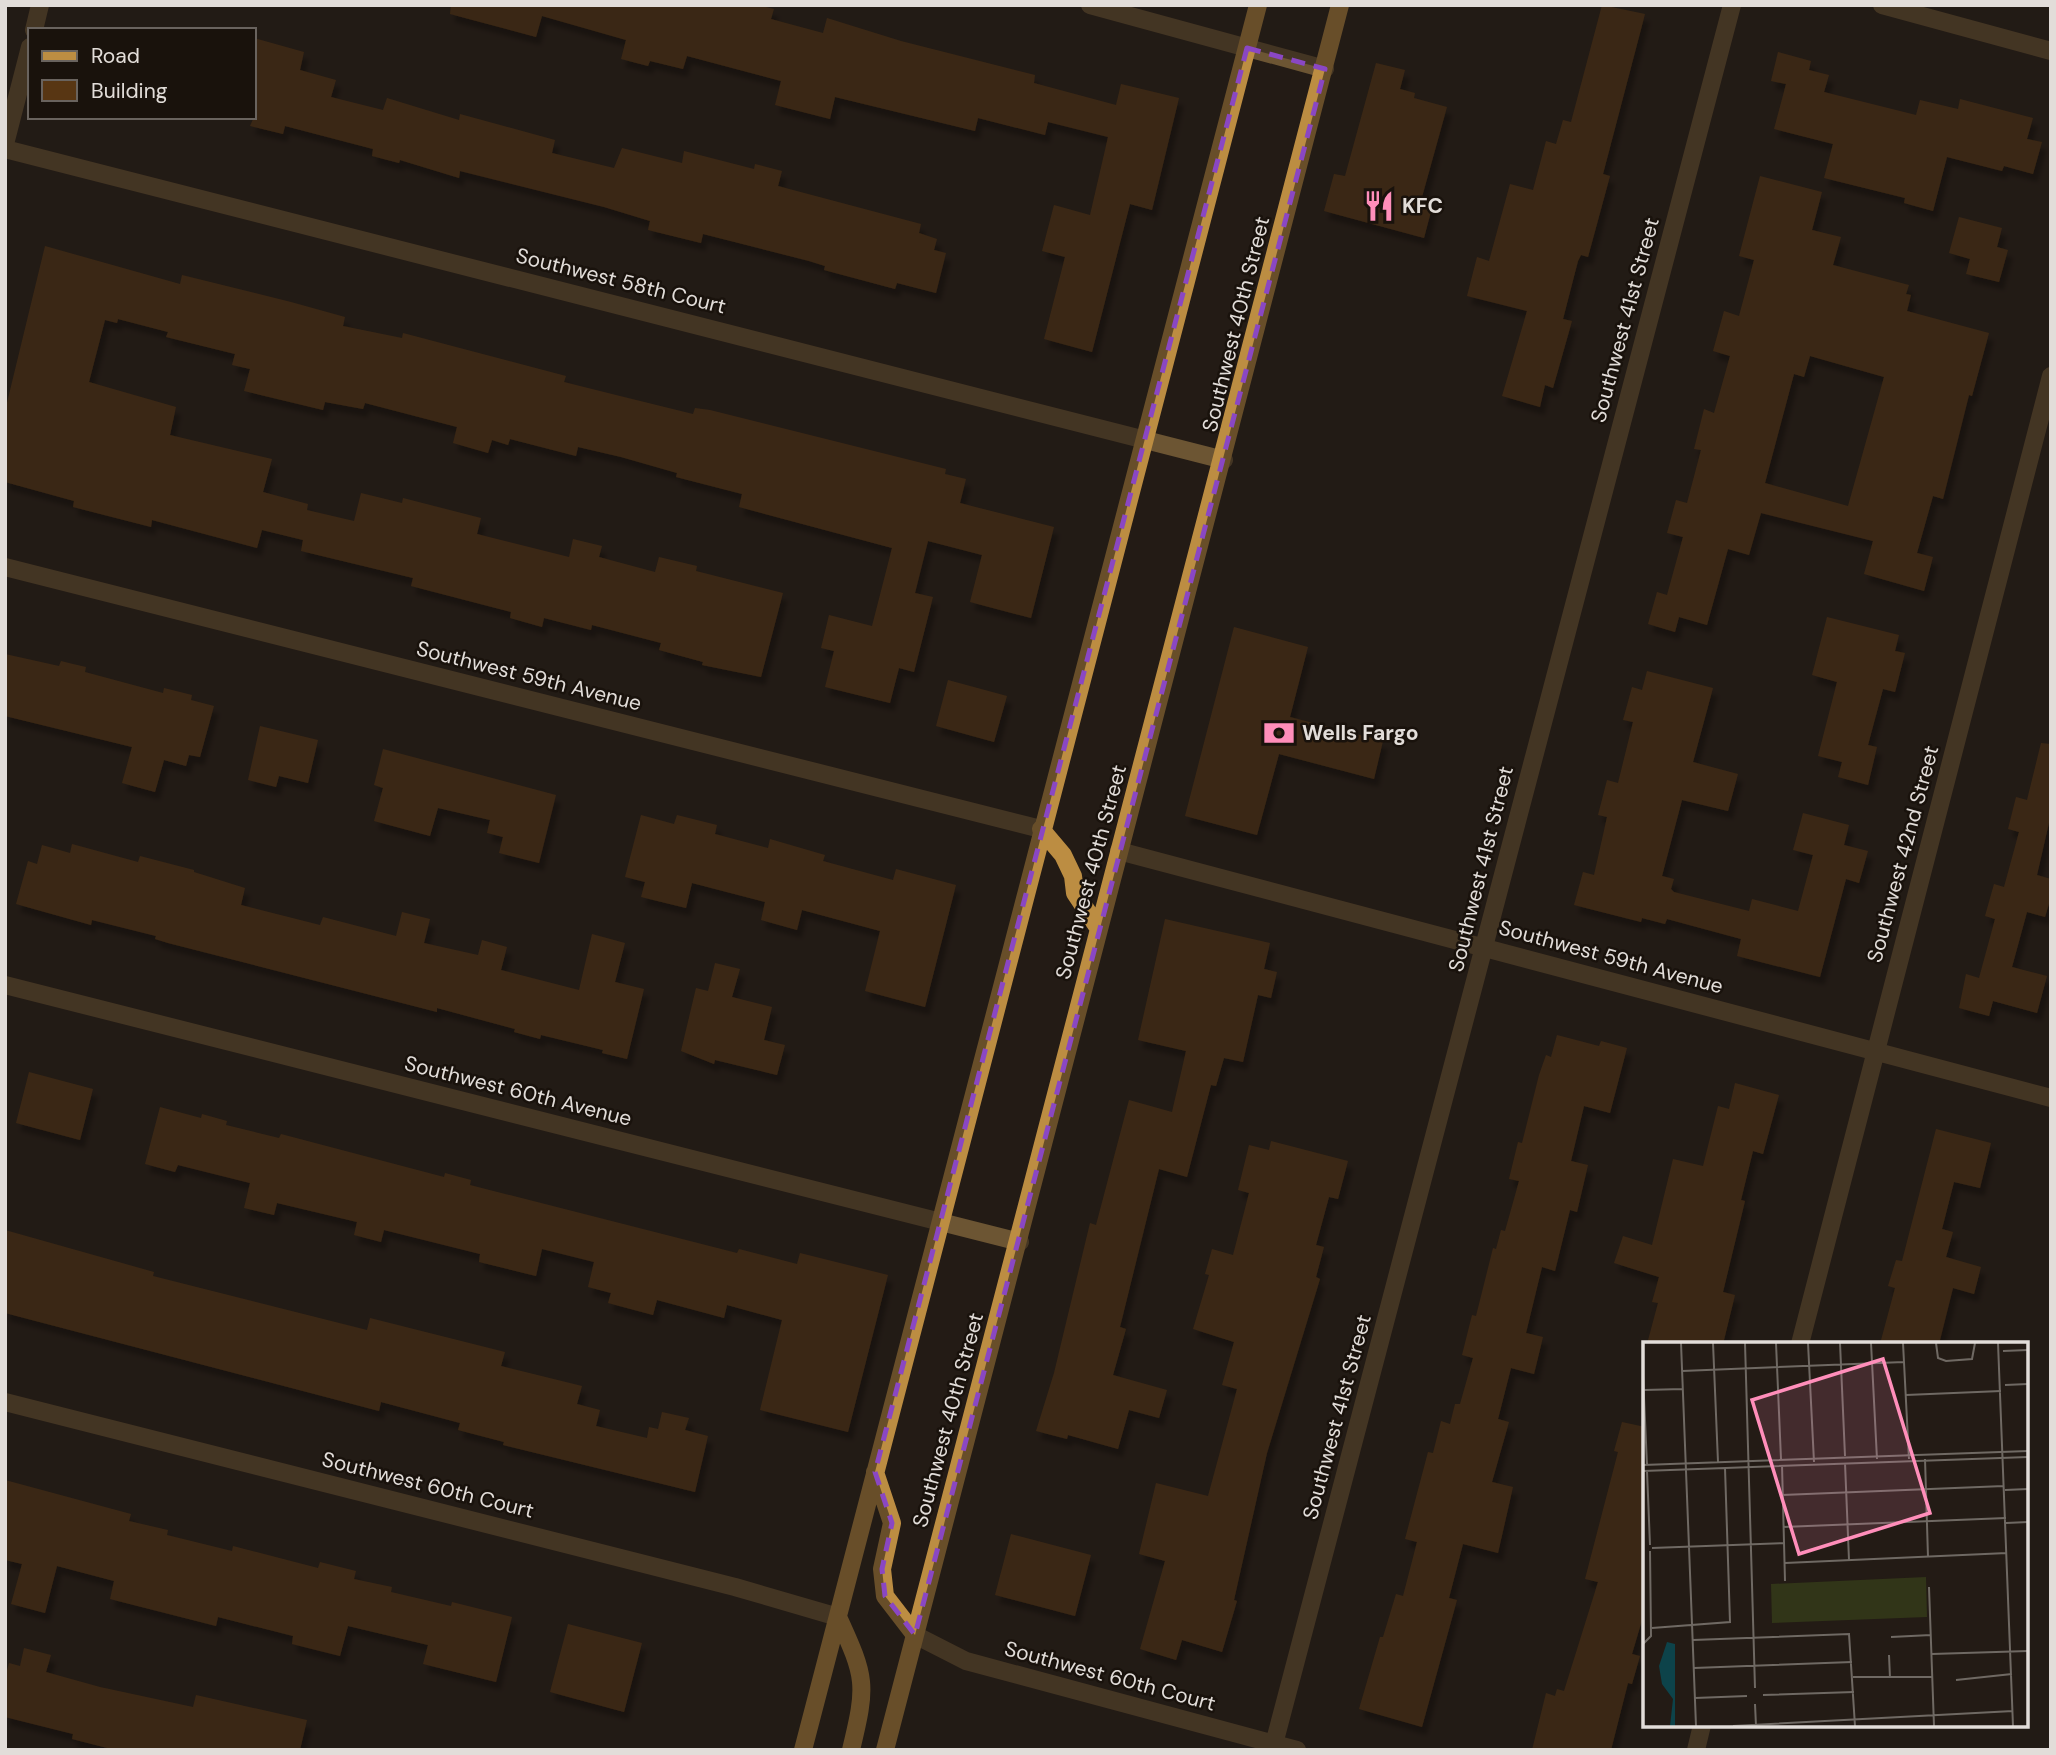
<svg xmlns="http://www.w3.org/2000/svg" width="2056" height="1755" viewBox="0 0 2056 1755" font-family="'DM Sans',sans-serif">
  <defs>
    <filter id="shadow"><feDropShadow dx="4.5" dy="8" stdDeviation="2" flood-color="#0009"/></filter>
  </defs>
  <rect width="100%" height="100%" fill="#231b15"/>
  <path fill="#583613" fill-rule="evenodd" filter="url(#shadow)" d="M451 5H758L774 9 771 19 823 33 827 18 901 41 1035 75 1034 83 1116 105 1121 84 1179 98 1152 210 1130 204 1092 352 1044 339 1065 257 1042 251 1054 205 1090 215 1108 137 1048 122 1045 135 978 118 975 131 835 97 830 119 775 105 781 81 687 56 683 69 650 61 648 66 621 59 626 40 542 16 536 37 450 14Z
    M1602 5 1645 14 1603 174 1610 176 1588 257 1581 255 1578 261 1563 319 1572 321 1553 388 1545 385 1540 407 1502 396 1527 311 1467 296 1477 257 1489 261 1510 184 1533 190 1546 141 1556 144 1563 120 1571 122Z
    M254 38 304 52 300 70 336 80 331 97 383 110 387 98 459 120 460 114 555 140 552 153 614 168 622 148 682 163 684 151 754 169 755 164 782 171 778 186 921 224 919 233 937 239 934 250 946 253 936 293 897 283 895 289 824 270 825 266 809 261 703 234 701 243 648 230 650 221 604 207 460 171 459 178 400 160 399 163 372 156 373 149 285 126 283 134 250 126 254 117Z
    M1778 52 1811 61 1809 70 1829 75 1824 92 1916 115 1920 100 1958 109 1960 99 2033 118 2027 139 2042 142 2033 174 2004 166 2002 171 1947 157 1933 211 1904 203 1905 198 1824 178 1833 144 1774 129 1786 84 1771 81Z
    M1376 63 1405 70 1400 89 1415 93 1414 98 1447 107 1422 197 1434 200 1424 238 1324 211 1334 174 1345 176Z
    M1760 176 1822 192 1812 230 1841 237 1833 265 1909 285 1906 294 1911 295 1907 311 1989 333 1972 396 1969 395 1943 499 1933 496 1917 553 1933 557 1924 591 1864 574 1873 541 1761 513 1749 555 1728 549 1707 625 1679 617 1675 632 1648 624 1657 592 1667 595 1683 537 1667 533 1676 500 1687 503 1701 450 1694 449 1704 409 1714 413 1730 356 1713 351 1724 311 1739 316 1754 260 1739 256ZM1810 356 1884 377 1848 506 1765 483 1794 374 1804 377Z
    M1959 217 2002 228 1997 247 2008 250 1999 282 1966 274 1970 259 1949 253Z
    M45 246 180 284 182 275 291 302 345 317 343 326 402 338 403 333 566 376 564 382 620 396 693 414 695 408 710 410 946 469 945 474 966 479 960 503 1054 527 1031 618 970 602 982 555 928 541 915 593 933 597 914 672 899 668 890 703 825 687 834 651 821 648 829 615 872 626 892 548 739 507 742 494 676 477 677 473 621 457 578 447 576 456 510 439 508 445 492 440 488 453 453 443 457 427 365 403 363 409 325 402 323 410 244 391 250 369 232 365 235 354 166 337 168 332 118 319 117 323 105 320 89 382 176 407 170 435 272 459 263 492 308 504 307 510 354 521 361 493 402 503 403 498 481 518 477 534 569 557 573 539 602 546 599 557 655 572 659 557 697 566 696 571 783 593 761 677 702 665 703 662 659 650 661 643 592 625 591 630 544 618 542 627 510 618 511 612 411 586 413 578 301 551 303 540 262 530 257 548 152 520 151 527 73 507 74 501 5 482V411Z
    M1827 617 1899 635 1895 651 1905 653 1895 692 1883 689 1868 745 1877 747 1868 785 1838 777 1842 762 1818 756 1837 682 1812 675Z
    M1234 627 1308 647 1290 717 1383 741 1374 779 1279 754 1257 835 1185 816Z
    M5 654 59 666 61 661 73 664 86 667 85 672 163 693 164 688 192 695 191 700 214 706 200 757 189 755 186 766 164 760 155 792 122 783 132 747 5 716Z
    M1647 671 1713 688 1693 762 1738 774 1728 811 1682 800 1662 876 1674 879 1671 889 1674 892 1749 911 1752 899 1798 911 1813 855 1793 850 1803 813 1849 825 1844 845 1868 851 1859 883 1846 879 1820 977 1737 956 1741 939 1667 919 1665 924 1642 918 1641 922 1574 905 1583 872 1594 875 1607 817 1598 815 1607 780 1618 783 1633 722 1623 720 1632 687 1642 690Z
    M948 680 1007 696 994 742 936 726Z
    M260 726 318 740 308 783 279 776 276 787 248 780Z
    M2041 743 2051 744V814L2037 875 2051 879V897L2045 917 2027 912 2012 967 2047 976 2037 1013 1993 1001 1989 1016 1959 1008 1966 974 1979 978 1995 919 1985 916 1994 884 2004 887 2019 832 2008 829 2016 797 2027 800Z
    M383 749 556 795 539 863 499 853 503 837 487 833 490 820 438 808 430 836 374 821 383 788 374 785Z
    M641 815 674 824 677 815 717 825 715 834 768 848 770 839 825 855 823 861 893 880 896 869 956 885 925 1007 865 991 880 931 802 910 797 930 761 920 765 902 692 883 686 908 641 897 645 882 625 877Z
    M72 844 138 862 140 856 194 870V872L245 888 241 905 320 925 323 917 396 936 402 912 430 919 424 943 478 955 482 940 507 947 501 970 579 990 592 934 625 943 615 982 644 989 627 1059 602 1053 603 1050 541 1035 540 1039 514 1032 515 1029 437 1008V1012L168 943 155 939 156 936 92 920 91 925 16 904 28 861 37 864 42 845 70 853Z
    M1165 919 1270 943 1264 969 1277 972 1271 998 1258 995 1243 1062 1224 1058 1216 1086 1211 1085 1187 1177 1159 1169 1120 1327 1126 1329 1113 1375 1167 1390 1159 1418 1129 1410 1118 1449 1068 1435 1067 1439 1036 1431 1054 1373 1090 1223 1096 1225 1129 1100 1172 1112 1186 1051 1138 1040Z
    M715 963 740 969 732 997 772 1007 764 1040 785 1045 777 1075 715 1060 714 1064 681 1051 696 988 708 991Z
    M1557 1035 1599 1046 1601 1041 1627 1048 1610 1113 1584 1106 1571 1161 1588 1165 1577 1212 1570 1210 1555 1271 1542 1267 1526 1333 1543 1337 1534 1374 1511 1368 1498 1419 1509 1422 1492 1482 1513 1487 1498 1553 1463 1544 1449 1598 1457 1600 1422 1727 1359 1709 1380 1637H1383L1396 1594 1403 1596 1417 1542 1405 1539 1428 1452 1433 1453 1441 1421 1450 1424 1455 1404H1460L1473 1358 1462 1355 1472 1315 1476 1316 1493 1248 1496 1249 1501 1230 1505 1231 1519 1181 1509 1179 1518 1142 1522 1143 1539 1075 1546 1055 1551 1057Z
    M29 1072 93 1089 80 1140 16 1123Z
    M1735 1083 1779 1095 1763 1154 1753 1151 1741 1200 1745 1201 1723 1292 1735 1295 1723 1344H1647L1658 1303 1652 1302 1659 1277 1614 1263 1623 1236 1652 1245 1673 1159 1703 1166 1718 1106 1729 1109Z
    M160 1107 201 1118 202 1114 227 1121 226 1125 279 1138 281 1134 444 1177 445 1173 471 1180 470 1185 737 1253 739 1249 797 1264 800 1253 888 1275 848 1432 760 1410 782 1320 727 1305 724 1318 657 1300 653 1315 608 1303 611 1293 588 1287 594 1262 542 1249 536 1276 479 1262 480 1254 384 1230 381 1242 354 1235 357 1222 277 1203 274 1215 244 1208 250 1183 178 1165 175 1172 145 1164Z
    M1936 1129 1991 1143 1980 1188 1954 1182 1942 1229 1953 1232 1946 1257 1981 1267 1974 1294 1953 1288 1939 1344H1880L1895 1288 1888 1286 1896 1260 1902 1261Z
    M1271 1141 1348 1161 1338 1199 1329 1197 1316 1245 1324 1247 1316 1277 1320 1279 1267 1453 1234 1600 1237 1601 1222 1652 1182 1640 1176 1660 1140 1649 1165 1561 1139 1554 1156 1483 1208 1496 1237 1389 1222 1385 1234 1342 1193 1329 1209 1275 1205 1274 1212 1249 1233 1255 1249 1193 1238 1190 1249 1145 1269 1150Z
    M5 1230 154 1272 153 1276 367 1330 370 1318 505 1352 501 1366 582 1386 577 1404 600 1410 596 1426 647 1438 649 1427 658 1429 662 1412 689 1418 685 1430 708 1436 695 1492 503 1445 504 1442 458 1430 460 1423 381 1402 379 1411 5 1313Z
    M1622 1422 1645 1427V1610L1632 1654 1640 1656 1632 1684 1628 1683 1611 1750H1532L1546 1693 1555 1696 1557 1689 1564 1691 1598 1582 1585 1579 1618 1452 1614 1451Z
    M5 1480 131 1514 129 1521 168 1530 167 1535 232 1551 233 1546 318 1568 320 1562 356 1571 354 1579 392 1587 391 1592 451 1606 452 1602 512 1617 496 1682 423 1664 428 1645 348 1626 340 1656 292 1644 293 1636 218 1617 216 1626 110 1599 114 1581 57 1566 45 1613 11 1604 22 1564 5 1560Z
    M1011 1534 1091 1555 1075 1616 995 1595Z
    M568 1624 642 1643 624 1712 550 1692Z
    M24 1648 51 1655 46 1672 100 1687 193 1707 196 1695 307 1720 300 1750H115L72 1739 73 1734 5 1717V1678L9 1663 20 1666Z"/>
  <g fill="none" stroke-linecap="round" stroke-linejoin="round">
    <path stroke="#6c5533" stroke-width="18" d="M1090 5 1325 69
      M1882 5 2051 51
      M34 30 40 5
      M5 144 30 47
      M5 149 1224 460
      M5 567 1041 829
      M1119 851 2051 1098
      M5 985 1020 1242
      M1800 1344 2051 376
      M5 1402 735 1587 838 1617
      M915 1635 966 1661 1297 1750
      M1274 1744 1732 5
      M1696 1750 1702 1725"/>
    <path stroke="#bc8d42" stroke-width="18" d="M1041 829 1063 855 1073 876 1075 893 1099 929
      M875 1472 892 1523 882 1569 885 1596 915 1635
      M838 1617C866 1678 867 1684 851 1750
      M803 1750 1258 5
      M885 1750 1340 5"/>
  </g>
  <path d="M0 0H2056V1755H0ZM1247 48 1325 69 915 1635 885 1596 882 1569 892 1523 875 1472Z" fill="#231b15" fill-opacity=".55" fill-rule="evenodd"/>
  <path fill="none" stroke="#8a47c3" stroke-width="5" stroke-dasharray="14 9" stroke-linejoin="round" d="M1247 48 1325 69 915 1635 885 1596 882 1569 892 1523 875 1472Z"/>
  <defs>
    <symbol id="restaurant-bare" viewBox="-9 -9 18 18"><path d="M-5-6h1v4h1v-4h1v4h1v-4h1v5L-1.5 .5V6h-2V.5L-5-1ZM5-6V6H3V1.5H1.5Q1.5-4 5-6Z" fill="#ff8eba" stroke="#19120c" stroke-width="2.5" paint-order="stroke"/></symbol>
    <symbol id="bank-bare" viewBox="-9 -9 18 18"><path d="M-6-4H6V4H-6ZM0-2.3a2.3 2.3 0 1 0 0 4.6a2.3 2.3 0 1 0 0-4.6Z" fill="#ff8eba" stroke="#19120c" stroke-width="2.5" paint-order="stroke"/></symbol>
  </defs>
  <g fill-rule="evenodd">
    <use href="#restaurant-bare" x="1357" y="184" width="44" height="44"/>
    <use href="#bank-bare" x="1257" y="711" width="44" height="44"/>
  </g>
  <g text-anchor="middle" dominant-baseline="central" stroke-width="5" stroke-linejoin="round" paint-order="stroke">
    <g font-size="21" font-weight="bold" fill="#e2ddd9" stroke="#19120c" text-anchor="start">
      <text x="1402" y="206">KFC</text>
      <text x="1302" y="733">Wells Fargo</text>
    </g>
    <g font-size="21" fill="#e2ddd9" stroke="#19120c">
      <text transform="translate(621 281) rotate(14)">Southwest 58th Court</text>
      <text transform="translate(1625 320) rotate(-75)">Southwest 41st Street</text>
      <text transform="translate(1236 324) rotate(-76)">Southwest 40th Street</text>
      <text transform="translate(529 676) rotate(14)">Southwest 59th Avenue</text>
      <text transform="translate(1903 854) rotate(-75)">Southwest 42nd Street</text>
      <text transform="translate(1481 869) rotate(-76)">Southwest 41st Street</text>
      <text transform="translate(1091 872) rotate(-75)">Southwest 40th Street</text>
      <text transform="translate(1611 957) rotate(15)">Southwest 59th Avenue</text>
      <text transform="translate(518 1091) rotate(14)">Southwest 60th Avenue</text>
      <text transform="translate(1337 1417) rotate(-75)">Southwest 41st Street</text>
      <text transform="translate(948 1420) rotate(-75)">Southwest 40th Street</text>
      <text transform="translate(428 1485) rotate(14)">Southwest 60th Court</text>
      <text transform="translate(1110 1676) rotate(15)">Southwest 60th Court</text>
    </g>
  </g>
  <g transform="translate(1643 1342)">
    <rect width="385" height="385" fill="#231b15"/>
    <path d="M283 235 284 275 129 281 128 242Z" fill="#313518"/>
    <path d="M24 300 32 302V384H27L30 357 19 342 16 324Z" fill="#0d434a"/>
    <path fill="none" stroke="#6f6963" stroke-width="2" d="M38 1 53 384M70 1 75 120M102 1 112 346M133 1 138 117M165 1 171 120M197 1 202 114M228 1 234 117M260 1 266 117M293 1 295 16 303 19 329 17 332 1M355 1 370 384M360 9 385 8M39 29 261 20M0 33 4 123M362 43 385 42M1 48 40 47M263 53 358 49M282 117 285 215M202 121 206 218M0 123 385 109M139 123 142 239M0 129 385 115M4 129 7 203M362 148 385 147M139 153 361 144M363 181 385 180M140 185 363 176M9 206 141 201M142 221 364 211M286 245 291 384M9 286 87 280 82 126M248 295 288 293M50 298 206 292 212 384M0 302 8 294 7 209M289 312 385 309M246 313 247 336M51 326 209 320M210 335H289M313 338 369 332M120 353 211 350M52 356 104 354M112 362 113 384M90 384 370 369"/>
    <path fill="#ff8eba" fill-opacity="0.15" stroke="#ff8eba" stroke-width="3.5" d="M240 17 287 171 156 212 109 58Z"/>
    <rect width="385" height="385" fill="none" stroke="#e2ddd9" stroke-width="3.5"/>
  </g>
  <rect width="2056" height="1755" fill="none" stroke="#e2ddd9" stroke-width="14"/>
  <rect x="28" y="28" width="228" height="91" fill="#19120c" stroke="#69635e" stroke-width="2"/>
  <rect x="42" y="51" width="35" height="10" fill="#bc8d42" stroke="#69635e" stroke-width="2"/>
  <text x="91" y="63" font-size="21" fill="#e2ddd9">Road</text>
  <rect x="42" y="80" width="35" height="21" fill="#583613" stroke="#69635e" stroke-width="2"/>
  <text x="91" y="98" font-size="21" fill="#e2ddd9">Building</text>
</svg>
